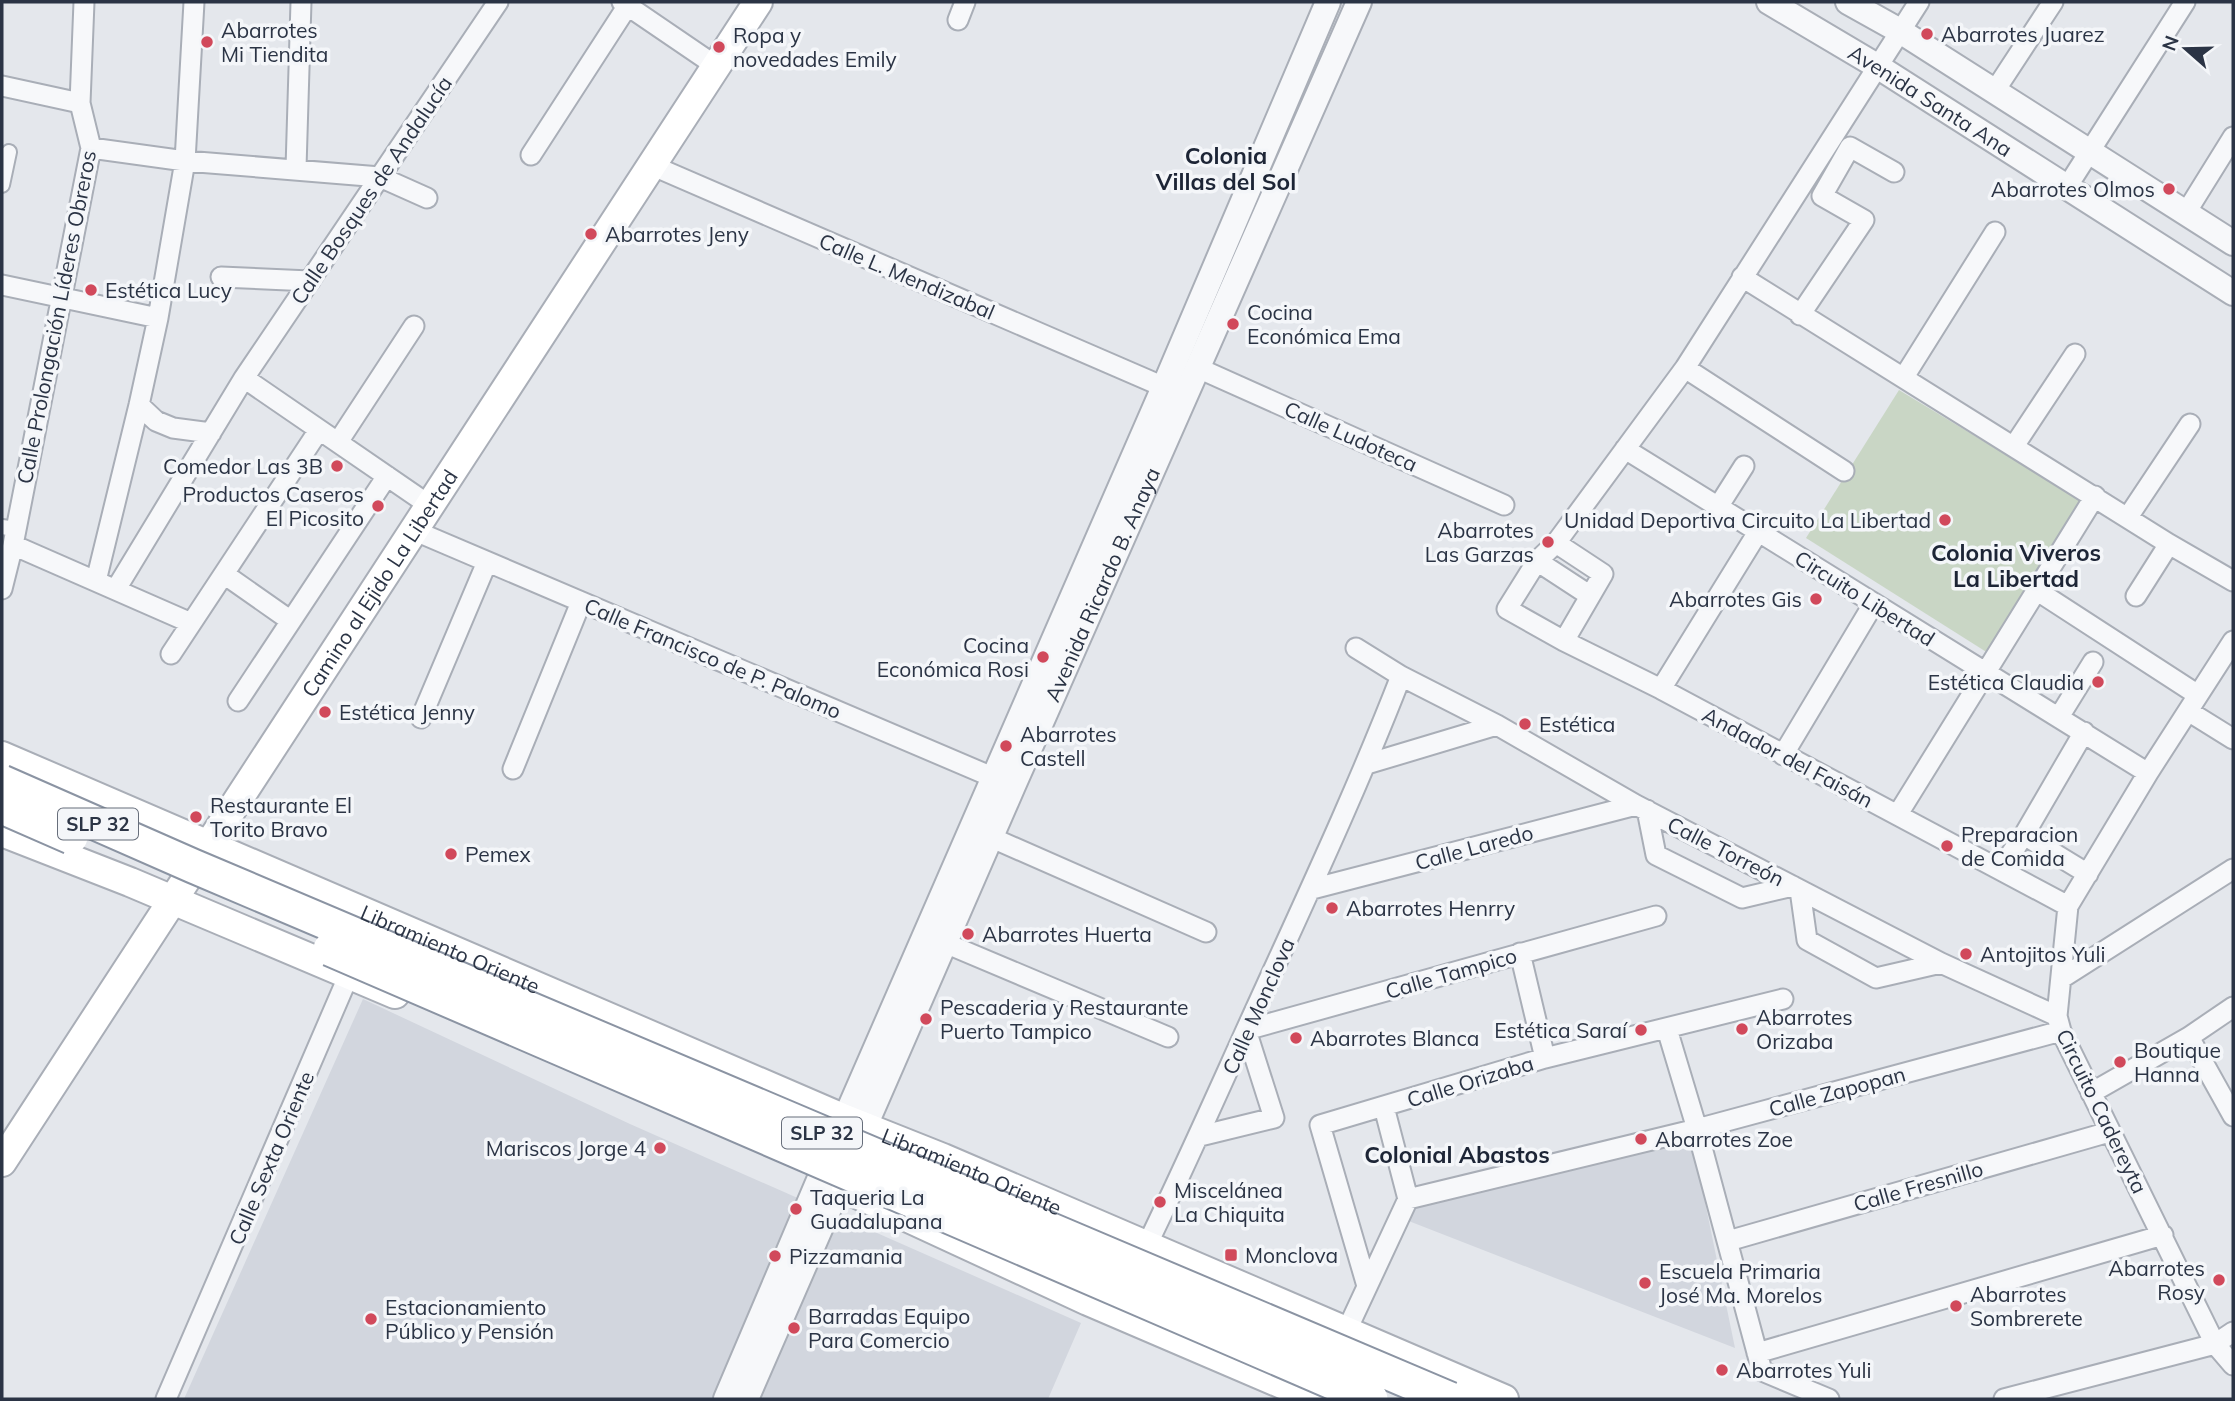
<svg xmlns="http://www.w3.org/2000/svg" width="2235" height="1401" viewBox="0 0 2235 1401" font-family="Mulish,sans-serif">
  <rect width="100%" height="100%" fill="#e4e7ec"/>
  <path fill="#d2d6de" d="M363 999 630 1124 1081 1323 1048 1399H184Z
    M1691 1134 1735 1348 1401 1218 1409 1201Z"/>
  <path fill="#c9d6c5" d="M1899 390 2084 502 1988 653 1806 538Z"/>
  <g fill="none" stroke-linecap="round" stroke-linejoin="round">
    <defs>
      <path id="pedestrian" d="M2 185 9 152
        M2 527 16 529"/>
      <path id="minor" d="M622 2 716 66
        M1919 2 1685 368 1556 543 1537 561 1507 609 1564 641 1661 689 2068 906
        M958 20 965 2
        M2 86 80 103
        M1994 92 2053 2
        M91 148 185 161 380 177 427 198
        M531 155 630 2
        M651 165 1164 387
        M296 168 301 2
        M2067 187 2185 2
        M2187 211 2233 137
        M221 277 310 281
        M1742 277 2169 544 2233 581
        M2 285 158 318
        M1800 315 1864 220 1822 196 1850 147 1894 172
        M1198 368 1504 505
        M1685 368 1844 471
        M1904 377 1995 232
        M244 378 429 505
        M139 405 156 421 173 428 211 433
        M338 442 414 326
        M2014 446 2075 354
        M1625 449 2148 773
        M1718 507 1744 466
        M2128 517 2190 424
        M413 530 1004 782
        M1556 543 1603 574 1564 641
        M13 545 191 623
        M1537 561 1589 595
        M224 574 291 621
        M96 581 139 405 158 318 185 161 194 2
        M2 589 13 545 91 148 80 103 84 2
        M116 589 244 378 498 2
        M2036 590 2198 695
        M2136 596 2169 544
        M2233 641 2148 773 2068 906 2057 1016 2061 1031 2215 1344 2233 1365
        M1356 648 1401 676 1497 725 1636 805 1941 963 2057 1016
        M171 654 319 430
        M1661 689 1758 532
        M238 701 387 476
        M2188 711 2233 739
        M2059 717 2093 662
        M421 718 487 562
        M1783 755 1874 603
        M1367 764 1497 725
        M513 769 581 602
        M1647 810 1656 855 1742 898 1793 886
        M1898 814 2095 496
        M2024 835 2088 874
        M990 837 1206 932
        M2001 868 2024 835 2084 732
        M1312 889 1636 805
        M1800 890 1807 940 1876 978 1941 963
        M945 943 1168 1037
        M1520 953 1545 1058
        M2062 978 2233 869
        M1667 1029 1697 1129 1762 1371 1829 1399
        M2189 1037 2233 1116
        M2091 1093 2189 1037 2233 1007
        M1200 1136 1274 1118 1246 1030 1656 916
        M1408 1199 1697 1129 2061 1031
        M1728 1241 2109 1132
        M1146 1247C1181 1175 1213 1103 1246 1030 1299 913 1354 797 1401 676
        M1367 1286 1320 1125 1545 1058 1783 999
        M1346 1332 1408 1199 1384 1107
        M1757 1353 2163 1235
        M166 1399 354 963
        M2004 1399 2215 1344 2233 1332"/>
      <g id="tertiary">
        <path id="s1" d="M1769 2 1877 66 2233 293"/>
        <path d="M1848 2 1900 31 2233 243"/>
        <path d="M726 1399 845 1119 1164 387 1328 2"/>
        <path id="s2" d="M746 1399 1013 786 1359 2"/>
      </g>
      <g id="secondary">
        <path id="s3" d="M2 756 845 1119 943 1158 1504 1399"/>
        <path d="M2 832 130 882 395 994"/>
        <path id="s4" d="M2 1162 758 2"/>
        <path d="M846 1189 1088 1301 1317 1399"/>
      </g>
    </defs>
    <use href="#pedestrian" stroke="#a9aeb7" stroke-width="18"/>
    <use href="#minor" stroke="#a9aeb7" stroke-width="23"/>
    <use href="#tertiary" stroke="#a9aeb7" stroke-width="28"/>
    <use href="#secondary" stroke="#a9aeb7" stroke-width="32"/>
    <use href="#pedestrian" stroke="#f7f8fa" stroke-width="14"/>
    <use href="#minor" stroke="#f7f8fa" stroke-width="19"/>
    <use href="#tertiary" stroke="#f7f8fa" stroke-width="24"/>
    <use href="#secondary" stroke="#fff" stroke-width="28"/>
    <defs>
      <path id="trunk-bridge" d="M2 782 193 866 1450 1399
        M2 807 71 837
        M330 949 1371 1399"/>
    </defs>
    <use href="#trunk-bridge" stroke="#8b94a3" stroke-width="37" stroke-linecap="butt"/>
    <use href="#trunk-bridge" stroke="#fff" stroke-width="33"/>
  </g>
  <g fill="#d1495b" stroke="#f4f6f9" stroke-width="2.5">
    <circle cx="1927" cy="34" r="7"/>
    <circle cx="207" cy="42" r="7"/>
    <circle cx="719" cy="47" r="7"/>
    <circle cx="2169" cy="189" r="7"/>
    <circle cx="591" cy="234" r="7"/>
    <circle cx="91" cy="290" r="7"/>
    <circle cx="1233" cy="324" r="7"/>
    <circle cx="337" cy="466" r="7"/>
    <circle cx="378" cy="506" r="7"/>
    <circle cx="1945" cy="520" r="7"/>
    <circle cx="1548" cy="542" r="7"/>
    <circle cx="1816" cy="599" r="7"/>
    <circle cx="1043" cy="657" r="7"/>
    <circle cx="2098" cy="682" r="7"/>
    <circle cx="325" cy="712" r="7"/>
    <circle cx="1525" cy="724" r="7"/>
    <circle cx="1006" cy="746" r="7"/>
    <circle cx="196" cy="817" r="7"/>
    <circle cx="1947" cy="846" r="7"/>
    <circle cx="451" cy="854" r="7"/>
    <circle cx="1332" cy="908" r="7"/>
    <circle cx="968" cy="934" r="7"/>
    <circle cx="1966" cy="954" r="7"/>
    <circle cx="926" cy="1019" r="7"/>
    <circle cx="1742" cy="1029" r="7"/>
    <circle cx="1641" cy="1030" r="7"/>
    <circle cx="1296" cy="1038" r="7"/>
    <circle cx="2120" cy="1062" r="7"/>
    <circle cx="1641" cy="1139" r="7"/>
    <circle cx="660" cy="1148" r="7"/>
    <circle cx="1160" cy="1202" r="7"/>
    <circle cx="796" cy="1209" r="7"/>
    <rect x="1224" y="1248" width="14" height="14" rx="3.5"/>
    <circle cx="775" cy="1256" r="7"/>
    <circle cx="2219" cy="1280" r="7"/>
    <circle cx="1645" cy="1283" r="7"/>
    <circle cx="1956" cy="1306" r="7"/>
    <circle cx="371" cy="1319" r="7"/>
    <circle cx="794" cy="1328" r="7"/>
    <circle cx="1722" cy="1370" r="7"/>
  </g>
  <g text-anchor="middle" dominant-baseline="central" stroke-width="7" stroke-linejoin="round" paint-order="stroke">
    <g fill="#f4f6f9" stroke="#676e7b" stroke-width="2">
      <rect x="58" y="808.5" width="80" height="31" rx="5"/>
      <rect x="782" y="1117.5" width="80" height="31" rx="5"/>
    </g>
    <g font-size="19" font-weight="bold" fill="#2b3445">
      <text x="98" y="824">SLP 32</text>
      <text x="822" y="1133">SLP 32</text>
    </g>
    <g font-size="21" fill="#2b3445" stroke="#f4f6f9" text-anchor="start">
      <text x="221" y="30">Abarrotes<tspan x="221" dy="24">Mi Tiendita</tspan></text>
      <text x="1941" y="34">Abarrotes Juarez</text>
      <text x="733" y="35">Ropa y<tspan x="733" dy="24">novedades Emily</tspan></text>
      <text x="2155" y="189" text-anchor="end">Abarrotes Olmos</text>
      <text x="605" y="234">Abarrotes Jeny</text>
      <text x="105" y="290">Estética Lucy</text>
      <text x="1247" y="312">Cocina<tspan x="1247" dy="24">Económica Ema</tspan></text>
      <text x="323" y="466" text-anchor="end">Comedor Las 3B</text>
      <text x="364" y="494" text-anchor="end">Productos Caseros<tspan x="364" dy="24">El Picosito</tspan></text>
      <text x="1931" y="520" text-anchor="end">Unidad Deportiva Circuito La Libertad</text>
      <text x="1534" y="530" text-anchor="end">Abarrotes<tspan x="1534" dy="24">Las Garzas</tspan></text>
      <text x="1802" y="599" text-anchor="end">Abarrotes Gis</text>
      <text x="1029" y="645" text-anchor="end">Cocina<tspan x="1029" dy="24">Económica Rosi</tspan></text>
      <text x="2084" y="682" text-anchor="end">Estética Claudia</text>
      <text x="339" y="712">Estética Jenny</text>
      <text x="1539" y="724">Estética</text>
      <text x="1020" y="734">Abarrotes<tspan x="1020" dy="24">Castell</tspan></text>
      <text x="210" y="805">Restaurante El<tspan x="210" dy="24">Torito Bravo</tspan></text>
      <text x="1961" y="834">Preparacion<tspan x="1961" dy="24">de Comida</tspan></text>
      <text x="465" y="854">Pemex</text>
      <text x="1346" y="908">Abarrotes Henrry</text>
      <text x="982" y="934">Abarrotes Huerta</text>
      <text x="1980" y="954">Antojitos Yuli</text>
      <text x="940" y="1007">Pescaderia y Restaurante<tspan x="940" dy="24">Puerto Tampico</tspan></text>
      <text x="1756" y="1017">Abarrotes<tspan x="1756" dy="24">Orizaba</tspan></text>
      <text x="1627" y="1030" text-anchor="end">Estética Saraí</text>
      <text x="1310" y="1038">Abarrotes Blanca</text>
      <text x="2134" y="1050">Boutique<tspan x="2134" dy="24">Hanna</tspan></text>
      <text x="1655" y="1139">Abarrotes Zoe</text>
      <text x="646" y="1148" text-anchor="end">Mariscos Jorge 4</text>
      <text x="1174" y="1190">Miscelánea<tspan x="1174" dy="24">La Chiquita</tspan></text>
      <text x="810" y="1197">Taqueria La<tspan x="810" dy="24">Guadalupana</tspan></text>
      <text x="1245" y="1255">Monclova</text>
      <text x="789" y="1256">Pizzamania</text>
      <text x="2205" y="1268" text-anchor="end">Abarrotes<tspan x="2205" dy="24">Rosy</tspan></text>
      <text x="1659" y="1271">Escuela Primaria<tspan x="1659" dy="24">José Ma. Morelos</tspan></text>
      <text x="1970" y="1294">Abarrotes<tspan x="1970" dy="24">Sombrerete</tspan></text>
      <text x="385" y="1307">Estacionamiento<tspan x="385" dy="24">Público y Pensión</tspan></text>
      <text x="808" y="1316">Barradas Equipo<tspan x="808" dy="24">Para Comercio</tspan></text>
      <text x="1736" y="1370">Abarrotes Yuli</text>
    </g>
    <g font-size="21" fill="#2b3445" stroke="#f4f6f9">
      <text stroke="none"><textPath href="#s1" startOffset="189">Avenida Santa Ana</textPath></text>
      <text transform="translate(371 190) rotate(-56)">Calle Bosques de Andalucía</text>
      <text transform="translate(907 276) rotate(23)">Calle L. Mendizabal</text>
      <text transform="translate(56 317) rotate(-79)">Calle Prolongación Líderes Obreros</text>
      <text transform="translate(1351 436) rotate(24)">Calle Ludoteca</text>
      <text stroke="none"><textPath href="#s4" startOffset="691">Camino al Ejido La Libertad</textPath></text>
      <text stroke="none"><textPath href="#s2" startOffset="889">Avenida Ricardo B. Anaya</textPath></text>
      <text transform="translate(1865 598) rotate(32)">Circuito Libertad</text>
      <text transform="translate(713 658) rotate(23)">Calle Francisco de P. Palomo</text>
      <text transform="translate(1788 757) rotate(28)">Andador del Faisán</text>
      <text transform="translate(1474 847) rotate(-15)">Calle Laredo</text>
      <text transform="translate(1726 851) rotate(27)">Calle Torreón</text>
      <text stroke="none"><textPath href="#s3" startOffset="488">Libramiento Oriente</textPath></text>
      <text transform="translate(1451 973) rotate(-16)">Calle Tampico</text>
      <text transform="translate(1258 1006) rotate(-66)">Calle Monclova</text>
      <text transform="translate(1470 1081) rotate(-17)">Calle Orizaba</text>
      <text transform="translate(1837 1091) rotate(-15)">Calle Zapopan</text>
      <text transform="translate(2102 1111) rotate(64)">Circuito Cadereyta</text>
      <text transform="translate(271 1158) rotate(-67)">Calle Sexta Oriente</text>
      <text stroke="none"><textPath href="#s3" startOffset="1055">Libramiento Oriente</textPath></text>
      <text transform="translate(1918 1186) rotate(-16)">Calle Fresnillo</text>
    </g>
    <g font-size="23" font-weight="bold" fill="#1d2536" stroke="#f4f6f9">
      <text x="1226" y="155">Colonia<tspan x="1226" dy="26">Villas del Sol</tspan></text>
      <text x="2016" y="552">Colonia Viveros<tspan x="2016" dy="26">La Libertad</tspan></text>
      <text x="1457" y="1154">Colonial Abastos</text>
    </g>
  </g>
  <rect width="2235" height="1401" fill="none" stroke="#2b3445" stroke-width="7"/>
  <g transform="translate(2186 49) rotate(290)" stroke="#f4f6f9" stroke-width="5" paint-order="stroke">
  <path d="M0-5L12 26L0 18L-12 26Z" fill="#2b3445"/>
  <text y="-10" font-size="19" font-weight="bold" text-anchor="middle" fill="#2b3445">N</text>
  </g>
</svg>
